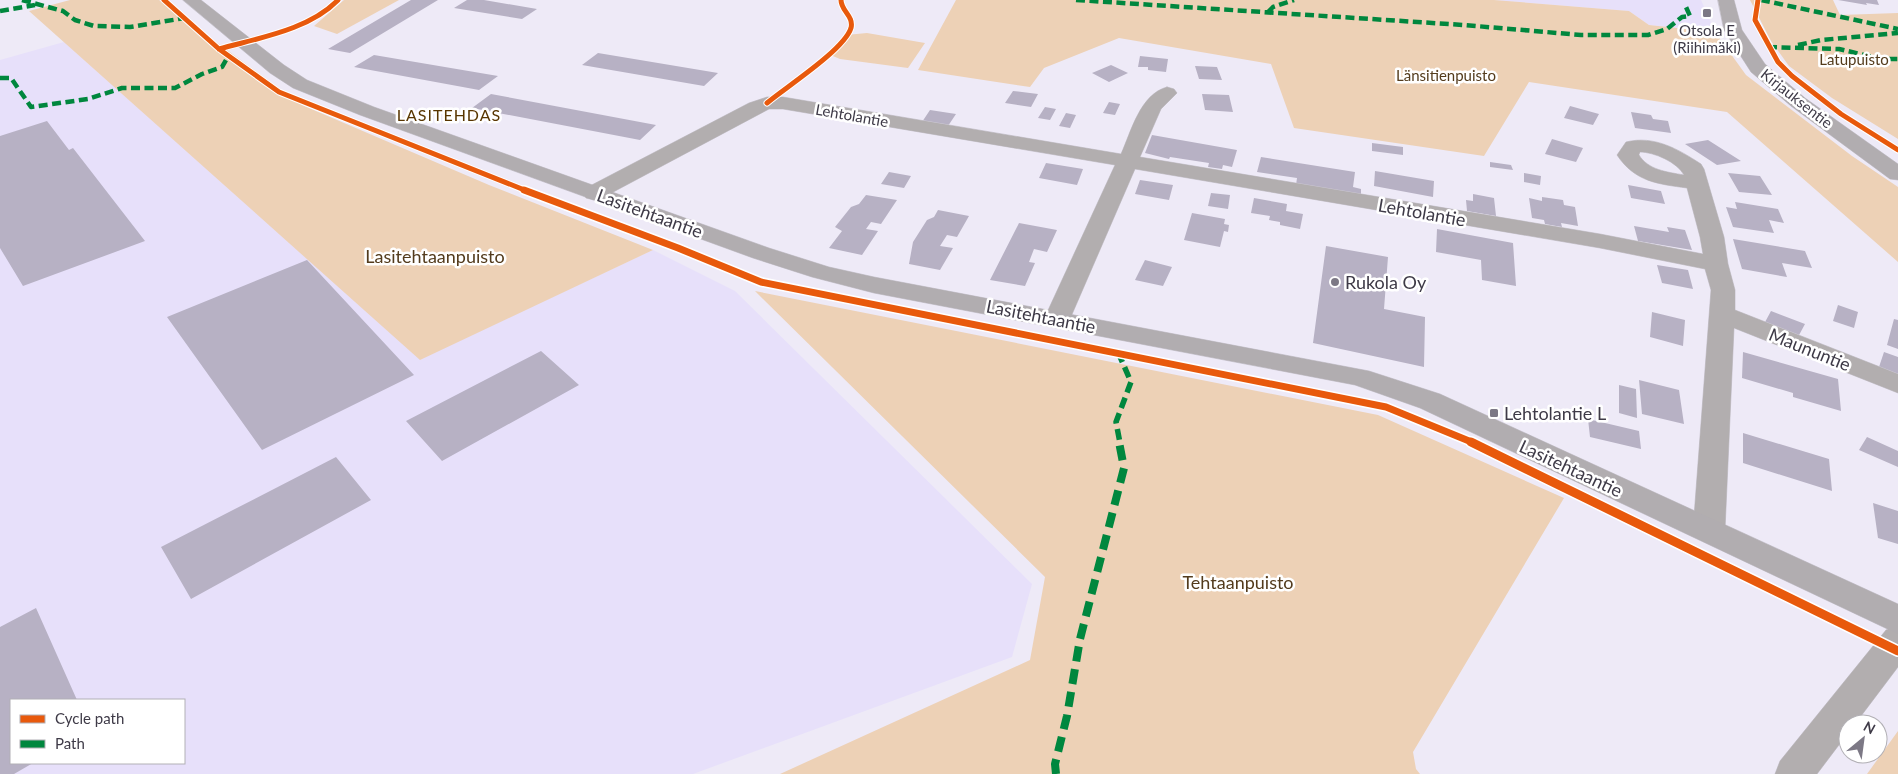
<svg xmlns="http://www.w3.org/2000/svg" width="1898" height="774" viewBox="0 0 1898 774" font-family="Lato,sans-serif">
  <rect width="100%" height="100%" fill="#eeeaf7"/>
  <path fill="#e7e0fa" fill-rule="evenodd" d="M1494 0H1701L1715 32 1649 25 1629 11Z
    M64 42 420 359 653 250 735 291 1032 584 1012 657 693 774H0V60ZM11 700H184V763H11Z"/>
  <path fill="#edd1b6" d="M70 0H159L302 105 489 185 653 250 420 360 29 11Z
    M344 0H399L337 34 314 26Z
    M956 0H1494L1629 11 1649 25 1715 32 1746 75 1852 156 1898 187V262L1727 112 1529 82 1484 156 1294 128 1271 64 1119 38 1044 68 1030 87 918 70Z
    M1750 0H1833L1840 15 1898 13V139L1832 98 1789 66 1771 41Z
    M867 33 925 43 908 68 840 59 828 54 846 35Z
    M755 291 1378 415 1564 498 1413 752 1416 769 1420 774H780L1030 660 1045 577Z
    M1898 731V774H1867Z"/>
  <path fill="#b7b1c4" d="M411 0H438L350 53 328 49Z
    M467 0H484L537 9 522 19 454 8Z
    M1838 0H1877L1879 5 1866 3 1867 5Z
    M598 53 718 73 704 86 582 65Z
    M374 55 498 76 479 90 354 67Z
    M1140 56 1168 59 1166 72 1148 70V67H1138Z
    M1111 65 1128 73 1109 82 1092 73Z
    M1195 66 1217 67 1222 80 1199 79Z
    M1013 91 1038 94 1031 107 1005 103Z
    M491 94 656 125 640 140 472 108Z
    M1202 94 1229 95 1233 112 1205 110Z
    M1109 102 1120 104 1115 115 1103 113Z
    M1570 106 1599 114 1593 125 1564 118Z
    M1045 107 1056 109 1050 120 1038 118Z
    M930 110 956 114 948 126 922 122Z
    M1631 112 1651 115 1653 119 1668 121 1671 133 1635 128Z
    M1066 113 1076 115 1070 128 1059 126Z
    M47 121 69 150 73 148 145 241 23 286 0 248V136Z
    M1152 135 1237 150 1232 167 1223 165 1222 169 1208 167 1209 163 1170 157 1169 159 1145 153Z
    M1552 139 1583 148 1576 162 1545 154Z
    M1708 140 1741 161 1717 165 1685 144Z
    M1372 143 1403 147V155L1372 151Z
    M1261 157 1355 172 1353 187 1361 189V196L1296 185 1297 178 1257 172Z
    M1490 162 1511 165 1513 170 1490 167Z
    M1046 163 1083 169 1077 185 1039 178Z
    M1375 171 1434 181 1433 197 1374 186Z
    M889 172 911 176 904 188 881 184Z
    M1524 173 1541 176 1540 185 1524 182Z
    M1728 173 1760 176 1772 195 1739 192Z
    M1140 180 1173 185 1169 200 1135 194Z
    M1628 185 1661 191 1665 204 1631 198Z
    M1211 193 1230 195 1228 209 1208 206Z
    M1473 194 1494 198 1496 216 1467 211 1466 200 1473 201Z
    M866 195 897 200 881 224 871 222 866 229 878 231 862 255 829 248 842 231 835 227 851 207 859 204Z
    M1542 197 1563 200 1564 205 1575 207 1578 226 1561 223 1562 227 1545 224 1544 220 1532 218 1529 198 1542 201Z
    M1254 198 1287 204 1286 211 1303 214 1300 229 1280 225V222L1269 220 1270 216 1251 213Z
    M1735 202 1778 209 1784 223 1769 220 1774 233 1733 227 1726 207 1737 209Z
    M938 210 969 216 957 237 947 235 940 246 953 248 940 270 909 264 913 242 927 220 934 217Z
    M1192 213 1225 219 1224 224 1229 225 1228 232 1224 231 1220 247 1184 240Z
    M1019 223 1057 230 1047 252 1034 249 1029 262 1035 263 1025 286 990 280Z
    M1634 226 1669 232 1667 227 1685 230 1692 250 1638 241Z
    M1437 229 1513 243 1516 286 1482 280 1481 260 1436 252Z
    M1733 239 1805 251 1812 268 1782 263 1787 277 1742 269Z
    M1326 246 1388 257 1384 309 1425 317 1424 367 1313 343Z
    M307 260 414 375 262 450 167 317Z
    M1145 260 1172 267 1163 286 1135 280Z
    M1657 265 1688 270 1693 289 1662 283Z
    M1838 305 1858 312 1854 328 1833 321Z
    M1771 311 1805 324 1798 337 1764 324Z
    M1652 312 1685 320 1683 346 1650 337Z
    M1894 319 1898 320V349L1887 345Z
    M541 351 579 385 442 461 406 421Z
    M1743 352 1838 379 1841 411 1793 397V393L1742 378Z
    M1884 352 1898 357V374L1879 367Z
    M1639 380 1679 390 1684 424 1642 414Z
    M1619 385 1636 389 1637 418 1619 413Z
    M1588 419 1639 431 1641 449 1590 437Z
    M1743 433 1829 459 1832 491 1743 463Z
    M1867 437 1898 451V467L1859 450Z
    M336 457 371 500 191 599 161 547Z
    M1873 503 1898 511V544L1878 538Z
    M36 608 77 700H11V763H33L14 774H0V627Z"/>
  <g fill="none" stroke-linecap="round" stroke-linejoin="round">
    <defs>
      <path id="street" d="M1167 87 1174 89 1177 93 1161 109 1140 157 1600 234 1703 254 1700 237 1687 188C1658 184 1635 182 1617 155L1626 142C1654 135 1678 149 1701 164L1704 169 1724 237 1728 264 1735 290V310L1898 374V393L1734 328 1725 530 1720 539 1709 542 1698 539 1693 530 1711 290 1705 269 1600 248 1135 169 1070 319 1066 325 1057 327 1048 325 1044 319 1115 165 783 109H769L602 198 594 200 586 198 583 193 586 188 749 103 767 97H783L1121 154C1131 132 1140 94 1167 87ZM1640 152C1654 152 1677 162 1684 175 1667 172 1648 170 1639 155Z
        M1898 625V667L1855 724H1848V733L1817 774H1775L1780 761 1886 630Z"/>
      <path id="secondary" d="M183 0H201L284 65 307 80 374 107 769 248 829 267 874 277 1369 371 1440 394 1898 604V634L1420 408 1355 385 874 293 812 277 753 258 360 115 293 88 270 73Z
        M1718 0H1734L1742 30 1765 64 1805 98 1898 164V180L1890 179 1791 106 1751 72 1724 30Z"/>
    </defs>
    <use href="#street" stroke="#ccc8d3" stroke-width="1"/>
    <use href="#secondary" stroke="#ccc8d3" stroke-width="1"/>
    <use href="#street" fill="#b2aeaf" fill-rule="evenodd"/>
    <use href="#secondary" fill="#b1adb0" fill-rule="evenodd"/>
    <path stroke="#00873e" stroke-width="4.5" stroke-dasharray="9 4.5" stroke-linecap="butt" d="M22 0 63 11 75 20 94 26 130 27 185 18
      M1076 0 1464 25 1581 35H1648L1667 29 1682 17 1690 16 1686 7
      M1761 0 1898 29
      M0 11 35 5
      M1268 12 1273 7 1294 0
      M1798 45 1821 40 1898 33
      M1768 47 1839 49 1881 59H1898
      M0 78H11L31 107 88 99 122 88H175L202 74 222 67 229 55"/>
    <path stroke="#00873e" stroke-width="5.5" stroke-dasharray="11 5.5" stroke-linecap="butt" d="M1118 352 1131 382 1116 422 1120 443"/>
    <path stroke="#00873e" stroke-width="8" stroke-dasharray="15 8" stroke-linecap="butt" d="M1056 774 1055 764 1067 716 1080 639 1124 468 1119 442"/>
    <defs>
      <path id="cycleway-far2" d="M164 0 219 49 279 92 527 191
        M1758 0 1755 20 1778 62 1792 76 1841 114 1898 150
        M219 49C258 38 309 30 338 0
        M767 103C786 87 844 50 851 28 854 16 841 11 841 0"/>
      <path id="cycleway-far1" d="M524 190 678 248 761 282 1386 407 1474 443"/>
      <path id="cycleway" d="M1471 442 1898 651"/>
    </defs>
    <use href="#cycleway-far2" stroke="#fff" stroke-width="7"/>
    <use href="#cycleway-far1" stroke="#fff" stroke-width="10"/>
    <use href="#cycleway" stroke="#fff" stroke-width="12"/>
    <use href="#cycleway-far2" stroke="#e8590c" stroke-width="5"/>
    <use href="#cycleway-far1" stroke="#e8590c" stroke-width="7"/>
    <use href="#cycleway" stroke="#e8590c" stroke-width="9"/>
  </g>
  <g fill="#7c7885" stroke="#fff" stroke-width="2">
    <rect x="1702" y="8" width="10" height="10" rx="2.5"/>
    <circle cx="1335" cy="282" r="5"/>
    <rect x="1489" y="408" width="10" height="10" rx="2.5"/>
  </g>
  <g text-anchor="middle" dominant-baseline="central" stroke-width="5" stroke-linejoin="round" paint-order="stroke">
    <g font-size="15" fill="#3e3a47" stroke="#fff">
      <text x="1707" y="30">Otsola E<tspan x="1707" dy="17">(Riihimäki)</tspan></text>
    </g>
    <g font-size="15" fill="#533b1c" stroke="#fff">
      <text x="1854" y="59">Latupuisto</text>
      <text x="1446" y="75">Länsitienpuisto</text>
    </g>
    <g font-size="15" fill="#3e3a47" stroke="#fff">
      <text transform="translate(1797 98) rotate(38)">Kirjauksentie</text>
      <text transform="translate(852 115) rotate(10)">Lehtolantie</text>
    </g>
    <g font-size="16" letter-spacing="1" fill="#583500" stroke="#fff">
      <text x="449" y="114">LASITEHDAS</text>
    </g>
    <g font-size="18" fill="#3e3a47" stroke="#fff">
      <text transform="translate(1422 212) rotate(10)">Lehtolantie</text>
      <text transform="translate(650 213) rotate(20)">Lasitehtaantie</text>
      <text transform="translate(1041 316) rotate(11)">Lasitehtaantie</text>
      <text transform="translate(1810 349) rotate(22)">Maununtie</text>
      <text transform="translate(1571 468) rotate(25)">Lasitehtaantie</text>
    </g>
    <g font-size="18" fill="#533b1c" stroke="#fff">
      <text x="435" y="256">Lasitehtaanpuisto</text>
      <text x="1238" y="582">Tehtaanpuisto</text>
    </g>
    <g font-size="18" fill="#3e3a47" stroke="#fff" text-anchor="start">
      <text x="1345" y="282">Rukola Oy</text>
      <text x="1504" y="413">Lehtolantie L</text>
    </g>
  </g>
  <rect x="10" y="699" width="175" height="65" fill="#ffffff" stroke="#b2b0b5"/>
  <rect x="20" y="715" width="25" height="8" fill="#e8590c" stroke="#b2b0b5"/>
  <text x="55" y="724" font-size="15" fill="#3e3a47">Cycle path</text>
  <rect x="20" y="740" width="25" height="8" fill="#00873e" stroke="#b2b0b5"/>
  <text x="55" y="749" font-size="15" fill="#3e3a47">Path</text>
  <g transform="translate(1863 739) rotate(29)"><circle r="24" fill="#ffffff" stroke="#b2b0b5"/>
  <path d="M0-4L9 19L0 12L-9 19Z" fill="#7c7885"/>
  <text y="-8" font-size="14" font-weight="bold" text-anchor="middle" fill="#3e3a47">N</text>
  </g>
</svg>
